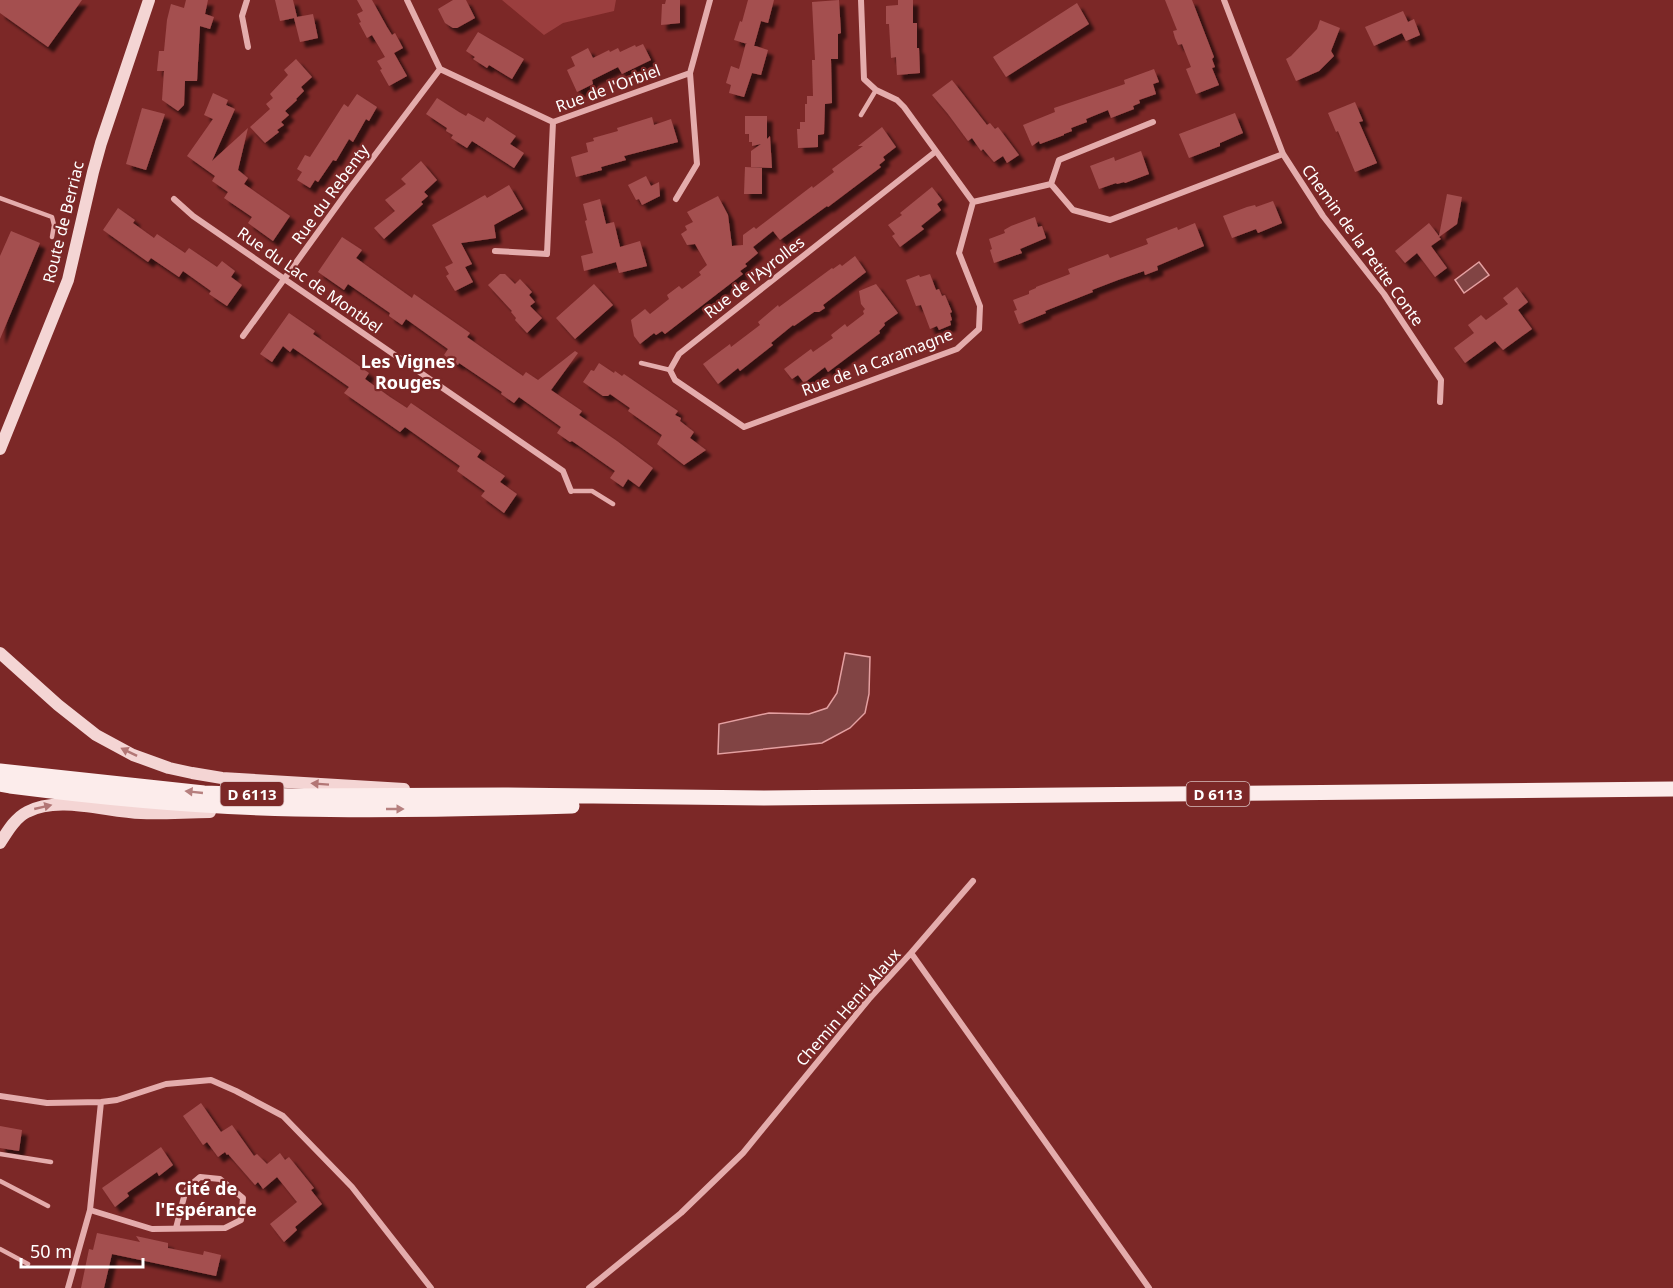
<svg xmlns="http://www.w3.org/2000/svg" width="1673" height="1288" viewBox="0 0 1673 1288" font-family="'Noto Sans',sans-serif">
  <defs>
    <filter id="shadow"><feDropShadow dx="5.5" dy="5.5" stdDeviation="1.5" flood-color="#0009"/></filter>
  </defs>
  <rect width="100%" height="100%" fill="#7c2827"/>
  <path fill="#9b3e3e" d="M502 0H616L614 11 563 23 544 35Z"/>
  <path fill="#814444" stroke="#e4a0a1" stroke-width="1.5" d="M1479 262 1489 275 1464 293 1455 280Z
    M845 653 870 657 869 694 865 713 850 728 822 743 718 754 719 724 769 713 809 714 827 708 837 693Z"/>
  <path fill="#a45050" filter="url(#shadow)" d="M0 0H82L48 47 0 13Z
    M186 0H208L205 14 214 17 210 29 200 26 197 81H185L184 105 178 111 162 100 164 71H157L159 51H164L167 20 171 4 184 8Z
    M275 0H293L297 17 313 14 318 38 300 42 294 18 280 21Z
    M357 0H372L387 27 392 35 395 33 403 48 394 53 407 76 389 86 380 70 382 69 377 61 385 57 372 35 367 38 359 23 361 22 357 14 363 11Z
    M453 0H466L475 18 457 28H453L445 23 438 9Z
    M666 0H680V23L661 25 662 4H665Z
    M748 0H774L768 23 761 21 754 46 734 40 740 21 742 22Z
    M839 0 841 33 838 34V59H831L832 103 825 104 824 134 818 135V147L798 148 797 129H800V122H805V104H807V96H813L812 60H815L812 2Z
    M898 0H913V23H917V48H919L920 73 897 75 896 57 891 58 889 24H886V6L898 5Z
    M1165 0H1192L1214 57 1212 59 1215 67 1212 68 1219 85 1196 94 1186 69 1191 67 1182 44 1178 45 1175 38 1173 31 1177 30Z
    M1077 3 1089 24 1006 77 993 57Z
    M1403 11 1408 22 1414 19 1420 35 1406 41 1402 33 1374 46 1365 27Z
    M1320 20 1340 28 1331 51 1334 56 1319 71 1296 81 1286 59 1291 56 1317 29Z
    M478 32 524 59 512 79 489 65 487 68 473 59 475 57 466 51Z
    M746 43 768 50 761 75 752 73 744 97 729 93 731 85 726 83 731 66 739 69Z
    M643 44 651 60 622 74 618 67 592 80 593 84 577 92 567 70 575 66 571 57 588 48 593 58 609 50 610 52 618 48 620 52 635 45 636 47Z
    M296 59 312 77 301 87 304 91 296 99 297 100 285 111 289 115 281 122 284 125 277 130 279 132 265 143 250 127 270 109 266 104 273 98 270 94 288 75 284 70Z
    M1154 69 1159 82 1153 84 1156 94 1139 100 1140 103 1133 106 1134 109 1111 118 1108 110 1086 119 1087 122 1071 128 1072 131 1064 134V135L1040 144 1039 141 1032 146 1023 125 1055 112 1054 108 1125 84 1124 80Z
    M952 80 987 125 990 123 995 129 998 127 1019 155 1007 163 1003 156 994 162 983 149 981 151 972 138 968 141 948 114 932 95Z
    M213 93 228 100 226 105 235 109 212 161 248 128 238 170 248 178 244 184 290 216 273 241 248 223 252 217 224 198 228 192 212 181 215 176 187 156 213 119 204 115Z
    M357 94 377 107 369 121 366 119 353 142 349 139 336 161 333 160 318 182 315 180 310 188 297 180 302 172 297 169 305 155 310 157 344 104 348 107Z
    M437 98 459 112 466 116 468 113 484 122 487 117 516 136 510 144 524 153 514 168 472 141 467 148 451 138 453 135 446 131 447 128 426 114Z
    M1355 102 1363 121 1359 122 1377 163 1355 172 1338 131 1336 132 1328 113Z
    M142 108 165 114 146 170 126 164Z
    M1235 113 1243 133 1220 143V146L1189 158 1179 134Z
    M745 116H767V139L770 136 772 168 751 167V151L761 144 752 146V142H749V134H745Z
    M652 117 654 125 671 119 678 142 624 156 626 160 601 167 602 170 576 177 571 157 588 152 586 143 594 141 593 138 618 131 617 128Z
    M882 127 896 147 883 157 885 160 879 165 881 167 828 207 827 206 780 240 773 231 753 247 758 253 745 264 747 266 740 271 743 274 665 334 662 331 656 335 654 333 640 344 634 336 631 320 645 309 650 314 669 299 667 295 679 286 682 289 701 275 699 272 707 265 695 244 687 245 681 234 687 230 685 226 693 222 687 212 718 196 728 215 732 246 743 245V235L754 227 756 229 812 186 813 188 834 172 832 169 863 146H858Z
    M1141 151 1149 174 1125 183 1124 182 1117 184 1116 183 1099 189 1090 166 1114 157 1115 161Z
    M421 161 437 180 424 192 428 196 421 202 423 204 384 239 374 228 395 211 385 200 406 184 401 179Z
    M745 167 762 168V194H744Z
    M646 176 651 186 659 182 660 196 642 205 639 199 636 200 628 185Z
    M509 185 523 209 494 225 496 238 461 243 472 264 465 267 473 282 455 291 446 276 449 274 445 267 453 263 432 225 485 195 487 198Z
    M932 187 942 200 937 204 941 210 921 226 924 229 900 247 892 236 895 234 888 225 902 215 900 213Z
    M1447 194 1462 197 1457 224 1439 237 1441 239 1431 246 1447 268 1435 277 1417 253 1405 263 1395 251 1429 223 1439 236Z
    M600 199 606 224 614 222 620 247 640 241 647 266 619 273 616 262 584 271 581 256 593 253 585 221 587 220 583 204Z
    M1273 201 1282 223 1258 233 1256 229 1232 238 1223 216 1247 207 1255 205 1256 207Z
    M118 208 135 220 133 223 154 238 157 234 185 253 189 248 217 267 222 261 235 271 231 277 242 285 227 306 209 294 211 291 183 271 179 277 151 258 148 262 103 230Z
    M1035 217 1038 227 1042 226 1046 238 1020 249 1022 253 994 263 990 250 992 249 989 239 1005 233 1004 230 1011 226Z
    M1195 223 1204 246 1157 266 1158 270 1145 275 1144 271 1118 280 1092 290 1093 292 1045 311 1046 313 1019 324 1014 311 1017 310 1013 300 1029 294V291L1036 288V287L1070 274 1068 269 1108 254 1110 258 1148 244 1146 239 1177 227 1178 230Z
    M11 231 40 243 0 339V256Z
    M342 237 362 250 356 258 412 298 414 294 470 333 467 337 523 376 526 372 538 380 575 351 578 353 551 390 582 411 579 415 617 441 653 468 639 487 628 479 623 487 610 478 615 471 572 441 570 442 557 433 561 427 519 397 514 403 501 394 502 392 459 363 458 365 444 355 448 349 406 319 402 325 389 316 390 313 348 284 344 290 318 272Z
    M855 256 866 272 823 305 825 308 819 312H814L794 326 793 325 771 343 773 345 740 371 738 368 718 384 703 364 730 344 731 347 760 325 758 322 778 305 779 307 832 268 833 269 840 264 842 266Z
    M500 274H505L515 284 520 279 532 292 529 295 535 302 530 306 542 318 527 333 515 320 516 318 511 312 512 311 488 285Z
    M930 274 936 290 939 289 942 296 945 295 952 312 950 313 952 320 950 321 951 325 939 330 937 326 930 329 921 305 916 306 906 280 919 275 920 277Z
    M594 284 613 305 575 339 556 318Z
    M876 284 898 313 884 323 885 325 879 331 880 333 828 372 825 367 804 383 798 375 792 379 784 369 811 349 813 352 833 338 831 335 845 324 847 327 864 314 863 311 865 309 861 304 859 291Z
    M1517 287 1528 302 1518 310 1532 329 1503 350 1495 341 1465 363 1454 348 1474 333 1468 325 1481 315 1486 320 1508 304 1503 298Z
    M289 313 315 331 313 334 369 373 365 379 390 397 407 408 411 403 481 451 477 457 505 476 500 482 517 494 504 513 481 496 485 491 457 471 460 466 405 427 400 432 344 393 349 387 293 348 290 352 283 346 272 362 260 354Z
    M599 363 614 373 615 371 622 376 624 374 678 411 675 415 681 418 680 421 694 432 690 438 706 450 684 465 657 444 662 435 628 411 630 408 610 394 608 396H603L583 382 591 370 594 371Z
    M201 1103 221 1132 232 1125 254 1156 257 1154 267 1164 280 1153 285 1160 289 1157 314 1188 311 1190 322 1204 295 1227 297 1230 284 1242 270 1224 297 1202 277 1177 263 1189 258 1182 255 1185 228 1154 227 1155 225 1152 218 1157 207 1142 203 1145 183 1116Z
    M0 1126 22 1130 19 1151 0 1148Z
    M161 1147 173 1165 159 1176 157 1172 127 1193 129 1196 115 1207 102 1188Z
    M97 1233 140 1242 136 1236 168 1243V1248L203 1255 204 1251 221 1255 216 1276 112 1254 104 1288H81L89 1249 93 1250Z"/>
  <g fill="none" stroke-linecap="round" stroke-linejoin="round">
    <path stroke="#e4acac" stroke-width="4.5" d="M861 115 876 90
      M0 198 52 217 54 225 52 237
      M641 363 670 370
      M571 491H592L613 504
      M0 1154 51 1162
      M0 1181 48 1206
      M0 1249 28 1264"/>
    <path stroke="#e4acac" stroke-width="6" d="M247 0 242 16 248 47
      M407 0 440 69 553 122 690 73 710 0
      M861 0 864 79 876 90 897 100 904 107 973 202
      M1224 0 1283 154 1323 216 1384 294 1441 380 1440 402
      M935 152 679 354 670 370 675 380 744 427 957 349 979 329 980 306 959 253 973 202 1051 184 1073 210 1110 220 1283 154
      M1051 184 1059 160 1153 122
      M174 199 193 216 563 471 571 491
      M676 199 697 164 690 73
      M495 251 547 254 553 122
      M243 336 347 192 440 69
      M911 953 973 881
      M0 1096 47 1103 101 1102 117 1100 166 1084 211 1080 236 1091 283 1116 352 1187 431 1288
      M90 1210 152 1229 225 1228 241 1220 243 1198 220 1179 200 1177 188 1187 184 1197 176 1228
      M68 1288 90 1210 101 1102
      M589 1288 681 1213 743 1153 869 999 911 953 1149 1288"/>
    <path stroke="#f4d5d4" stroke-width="12" d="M0 449 68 280 93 172 101 143 149 0
      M0 653 58 705 96 735 133 755 169 768 192 773 222 778 404 789
      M0 843C7 832 15 818 27 812 58 795 107 812 141 813 164 814 187 812 210 812"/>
    <path stroke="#fceceb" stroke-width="15" d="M0 771 204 793 292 796 504 795 764 798 1673 789
      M0 784 10 786C104 798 199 807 295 809 387 811 480 809 572 806"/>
  </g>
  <defs><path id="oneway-solid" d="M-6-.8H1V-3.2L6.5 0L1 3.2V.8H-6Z" transform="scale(1.5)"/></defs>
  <g fill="#b27675">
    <use href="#oneway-solid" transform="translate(129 752) rotate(-154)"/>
    <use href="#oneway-solid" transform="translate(320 784) rotate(-176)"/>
    <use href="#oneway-solid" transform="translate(43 807) rotate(-13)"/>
  </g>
  <g fill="#b6807f">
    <use href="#oneway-solid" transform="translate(194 792) rotate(-174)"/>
    <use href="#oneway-solid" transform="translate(395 809)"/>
  </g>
  <g text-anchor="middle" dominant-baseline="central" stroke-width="4.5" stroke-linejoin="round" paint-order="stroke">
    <g fill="#7c2827" stroke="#d8bebe" stroke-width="1.5">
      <rect x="220.5" y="782" width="63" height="24" rx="4.5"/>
      <rect x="1186.5" y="782" width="63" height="24" rx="4.5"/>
    </g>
    <g font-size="15" font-weight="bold" fill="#fff">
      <text x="252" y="794">D 6113</text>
      <text x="1218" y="794">D 6113</text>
    </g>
    <g font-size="16" fill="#fff" stroke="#7c2827">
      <text transform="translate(608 88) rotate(-20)">Rue de l'Orbiel</text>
      <text transform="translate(330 194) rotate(-54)">Rue du Rebenty</text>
      <text transform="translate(63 222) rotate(-76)">Route de Berriac</text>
      <text transform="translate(1363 245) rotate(54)">Chemin de la Petite Conte</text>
      <text transform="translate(754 277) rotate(-38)">Rue de l'Ayrolles</text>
      <text transform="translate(310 280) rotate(35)">Rue du Lac de Montbel</text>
      <text transform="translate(877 362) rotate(-21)">Rue de la Caramagne</text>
      <text transform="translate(848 1007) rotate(-49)">Chemin Henri Alaux</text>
    </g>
    <g font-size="18" font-weight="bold" fill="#fff" stroke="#7c2827">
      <text x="408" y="361">Les Vignes<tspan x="408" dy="21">Rouges</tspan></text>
      <text x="206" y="1188">Cité de<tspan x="206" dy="21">l'Espérance</tspan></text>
    </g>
  </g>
  <path d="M21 1258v9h122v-9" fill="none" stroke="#ffffff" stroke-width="3"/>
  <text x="30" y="1258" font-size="18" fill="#ffffff" stroke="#7c2827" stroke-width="4.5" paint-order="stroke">50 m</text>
</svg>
